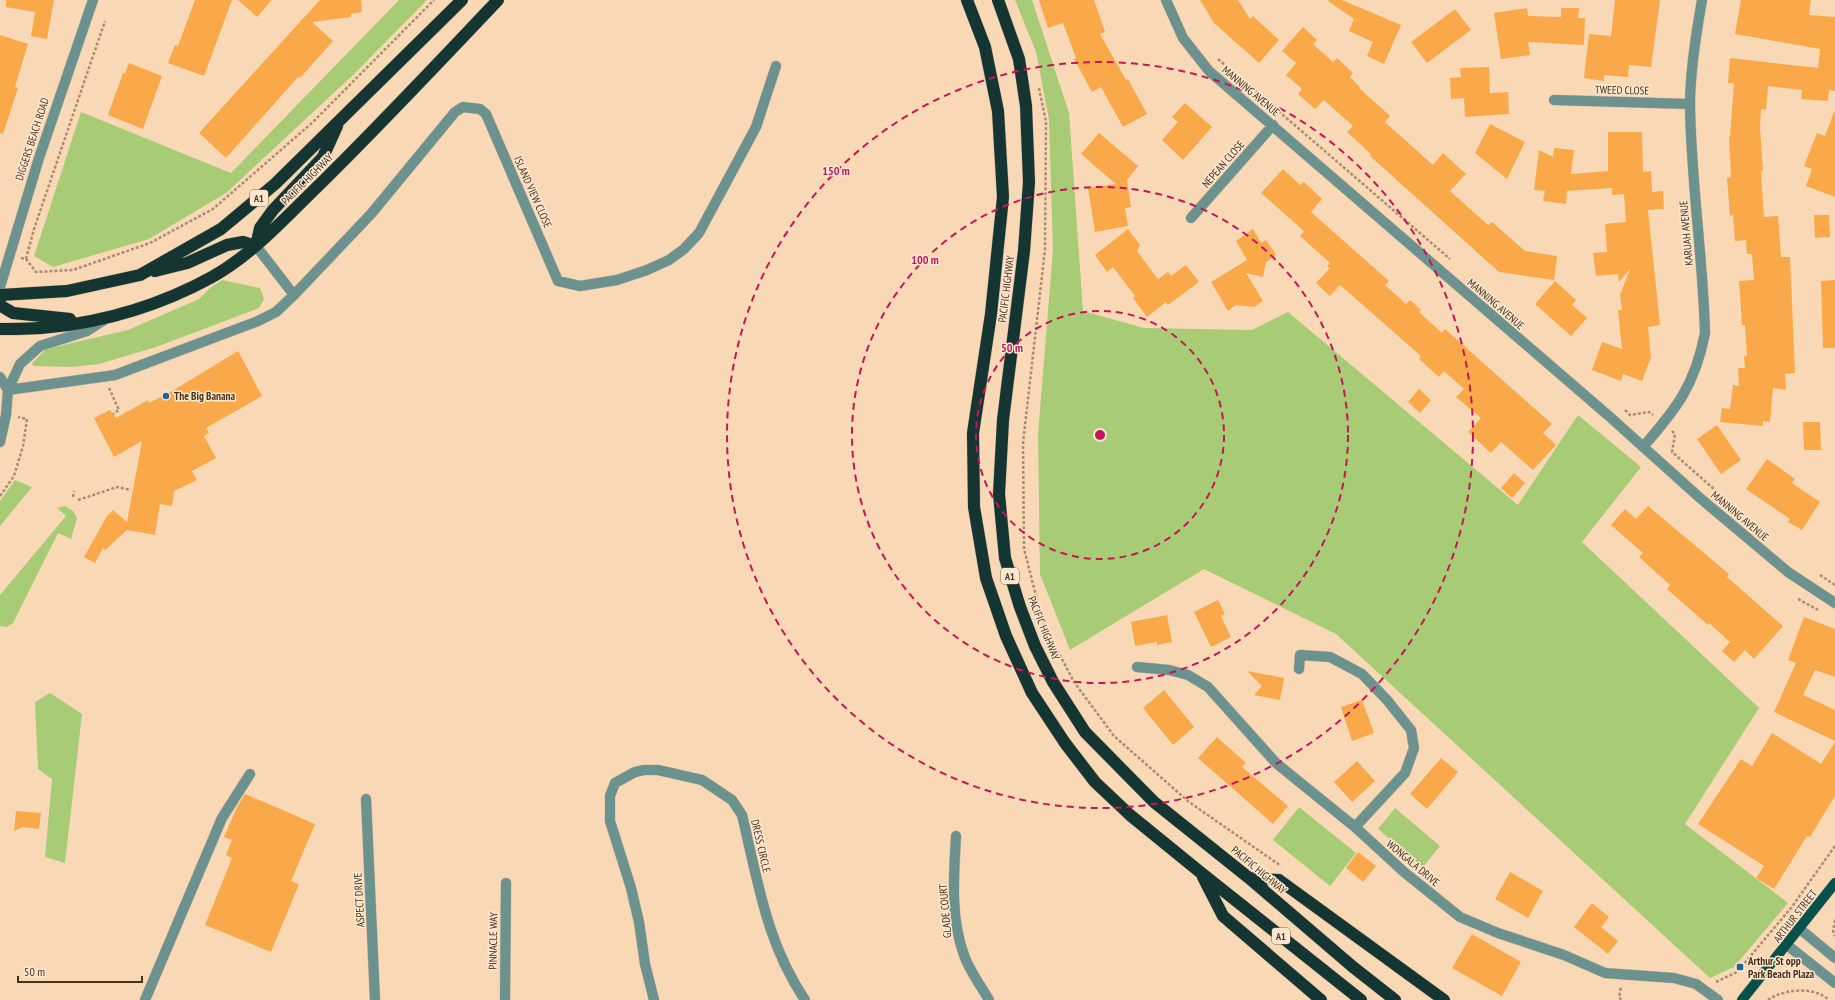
<svg xmlns="http://www.w3.org/2000/svg" width="1835" height="1000" viewBox="0 0 1835 1000" font-family="'PT Sans Narrow',sans-serif">
  <rect width="100%" height="100%" fill="#f9d8b6"/>
  <path fill="#a8cc76" d="M399 0H427L352 76 226 193 149 239 53 267 34 256 81 112 231 173Z
    M1015 0H1032L1069 113 1083 311 1144 328 1252 330 1288 312 1518 505 1578 415 1641 467 1582 542 1759 708 1685 824 1788 903 1734 967 1710 978 1336 634 1204 569 1070 650 1040 574 1038 434 1053 250 1049 119 1036 52Z
    M222 280 260 288 264 299 259 308 156 347 99 364 72 367 33 366 32 363 46 349 128 330 199 299 209 289Z
    M15 480 32 487 0 526V501Z
    M65 506 73 511 77 518 71 539 58 533 13 623 7 627 0 626V595L66 516 57 508Z
    M50 693 82 714 65 863 45 857 52 779 38 769 35 702Z
    M1299 807 1356 853 1330 886 1273 840Z
    M1395 808 1440 846 1423 867 1378 829Z"/>
  <path fill="#f9a949" d="M6 0H54L47 39 31 36 35 12 6 7Z
    M195 0H232L204 76 168 63 175 45 178 46Z
    M238 0H272L257 17Z
    M320 0H361L362 12 351 14V17L312 22 333 41 300 78 298 77 226 158 199 133Z
    M1039 0H1094L1105 32 1100 34 1126 80 1128 79 1147 114 1123 127 1101 87 1092 92 1074 59 1076 58 1063 23 1048 28Z
    M1200 0H1238L1250 19 1253 16 1279 40 1259 63 1214 23Z
    M1329 0H1342L1401 25 1384 64 1367 56 1373 42 1349 31 1354 19 1328 1Z
    M1615 0H1660L1651 67 1629 65 1628 77 1604 75V81L1584 78 1589 34 1611 36Z
    M1741 0H1811L1809 15 1835 17V91L1829 90 1828 101 1801 99 1802 90 1768 86 1766 110 1761 109 1760 128 1763 171H1761L1764 217 1778 216 1781 257H1790L1795 373 1785 374 1786 390 1773 388 1770 422 1763 421V426L1720 422 1722 408 1730 409 1733 385 1739 386 1738 368H1745L1744 356H1747L1745 325H1742L1739 281 1754 280 1752 254H1747L1746 240 1735 241 1733 215 1730 216 1727 178 1731 177 1729 136H1730L1734 83H1728L1730 58 1818 68 1820 49 1735 34Z
    M1527 8 1528 16 1561 17V8H1579L1578 18H1585L1584 45 1528 42 1530 55 1501 59 1494 13Z
    M1455 9 1471 30 1427 63 1411 42Z
    M1303 27 1317 40 1313 44 1333 62 1337 58 1353 73 1350 77 1360 87 1359 88 1390 116 1385 122 1433 165 1443 153 1466 174 1450 191 1488 225 1492 222 1525 251 1557 256 1554 280 1499 272 1370 156 1371 154 1347 132 1353 126 1324 100 1315 109 1298 94 1302 89 1286 75 1296 63 1282 51Z
    M0 35 28 44 15 87 18 88 3 134 0 133Z
    M129 63 162 76 143 129 108 115 123 73H125Z
    M1489 67 1490 93 1508 92 1509 114 1465 117 1464 98 1451 99 1450 78 1461 77 1460 68Z
    M1185 103 1212 127 1183 160 1162 140 1178 122 1172 117Z
    M1834 112H1835V197L1806 186 1812 169 1804 166 1817 133 1825 136Z
    M1490 124 1525 142 1507 179 1475 153Z
    M1608 132H1642L1643 172 1651 171 1652 192 1663 191 1664 209 1648 210 1660 325 1648 327 1651 357 1642 381 1623 374 1621 381 1592 370 1602 342 1622 349 1618 310H1622L1620 295 1630 269 1619 282 1618 274 1596 276 1593 253 1607 252 1605 224 1626 222 1624 194 1612 195V188L1567 191 1566 204 1543 201 1545 191 1534 190 1539 150 1553 157 1554 148 1574 150 1571 174 1608 171Z
    M1099 133 1138 166 1127 180 1131 207 1125 208 1128 226 1095 232 1088 188 1116 184 1081 154Z
    M1283 169 1300 185 1304 182 1322 199 1311 212 1389 281 1385 285 1406 304 1410 300 1421 310 1419 312 1442 333 1445 329 1552 424 1543 433 1556 445 1533 470 1501 442 1491 453 1468 432 1481 418 1456 397 1464 389 1444 371 1439 377 1419 359 1421 356 1340 285 1330 296 1316 283 1330 268 1327 266 1330 263 1300 236 1304 231 1261 193Z
    M1814 215H1829L1830 237 1815 238Z
    M1128 229 1140 245 1137 251 1158 279 1168 272 1171 276 1186 265 1199 282 1168 305 1166 302 1147 317 1133 298 1135 296 1113 267 1107 272 1095 255Z
    M1253 229 1261 243 1266 240 1276 255 1266 262 1263 277 1246 273 1263 301 1254 307 1236 305 1228 311 1211 282 1247 260 1236 241Z
    M1835 280V348H1823L1821 281Z
    M1555 281 1576 300 1572 305 1587 318 1571 336 1535 304Z
    M238 351 262 396 206 428 209 433 204 436 216 458 192 471 197 480 174 491 172 506 160 504 155 535 127 530 105 550 103 548 95 563 84 557 107 516 113 510 127 522 142 441 114 457 94 418 110 410 116 418 148 400 149 403 174 390Z
    M1419 389 1431 400 1420 413 1408 402Z
    M1803 422H1820L1821 450H1804Z
    M1717 425 1741 460 1721 474 1697 439Z
    M1767 459 1795 479 1792 483 1820 502 1802 530 1788 522 1790 519 1746 489Z
    M1514 473 1525 483 1512 498 1501 488Z
    M1648 506 1729 574 1727 577 1783 626 1754 659 1745 650 1734 662 1722 651 1730 642 1709 623 1708 625 1667 589 1670 585 1639 557 1643 553 1611 525 1625 509 1636 519Z
    M1218 600 1225 614 1221 616 1231 637 1211 647 1194 612Z
    M1167 615 1172 642 1157 645V642L1135 646 1131 622Z
    M1804 617 1835 629V677L1815 670 1803 695 1835 710V741L1774 712 1796 663 1788 660Z
    M1247 671 1284 678 1280 700 1254 695 1262 686Z
    M1164 690 1194 727 1173 745 1143 708Z
    M1362 700 1374 733 1352 741 1341 707Z
    M1772 733 1821 764 1835 742V796L1810 837 1807 836 1774 889 1756 878 1764 866 1698 824 1741 759 1752 766Z
    M1217 737 1246 763 1242 767 1288 806 1273 824 1198 758Z
    M1441 758 1458 772 1427 809 1410 794Z
    M1357 761 1375 781 1352 802 1334 782Z
    M245 794 315 824 291 881 299 884 271 952 205 925 232 858 226 855 232 840 224 837 237 807Z
    M16 811 41 813 39 829 23 827 14 831Z
    M1358 852 1376 866 1363 882 1346 868Z
    M1510 872 1543 891 1528 918 1495 899Z
    M1592 903 1609 917 1601 927 1618 941 1608 954 1574 927Z
    M1472 934 1521 962 1502 996 1452 968Z"/>
  <g fill="none" stroke-linecap="round" stroke-linejoin="round">
    <defs>
      <path id="minor" d="M1166 0 1183 38 1209 71 1610 417 1700 498 1788 572 1835 603
        M1554 100 1690 104
        M1191 218 1273 125
        M256 246 294 295
        M0 287 39 158 93 0
        M0 377 8 390
        M8 390 115 375 258 321 276 312 294 295 371 214 455 112 463 107 480 109 486 114 558 281 580 286 617 280 647 270 669 260 684 249 699 233 756 127 776 66
        M0 442 6 415 8 390 20 364 40 346 87 331 104 320
        M1643 447C1677 408 1695 385 1705 333 1703 257 1691 182 1690 105 1690 71 1696 34 1702 0
        M1137 667 1169 670 1188 675 1208 687 1276 763 1355 827 1404 872 1460 917 1498 933 1564 955 1605 973 1674 978 1696 984 1718 1000
        M1299 669 1300 655 1330 657 1362 674 1387 700 1411 730 1414 748 1405 773 1355 827
        M366 799 375 1000
        M956 836C954 875 950 917 964 955 969 970 981 986 989 1000
        M1800 929 1835 958
        M1787 945 1835 983
        M145 1000 222 818 250 774
        M505 1000 506 883
        M654 1000 645 964 639 922 631 888 610 821V796L615 783 635 772 644 770H658L702 780 732 800 742 815C758 881 766 942 805 1000"/>
      <path id="major" d="M1742 1000 1835 883"/>
      <path id="highway" d="M967 0 985 47 998 111 1003 197 991 314 973 433 974 507 986 578 1006 636 1032 693 1065 743 1095 782 1130 815 1200 872 1361 1000
        M998 0 1019 59 1026 106 1029 182 1024 251 1003 420 999 494 1005 558 1020 607 1035 646 1053 682 1085 732 1154 802 1249 878 1353 967 1395 1000
        M256 246 260 228 273 210 323 157 337 126
        M155 271 187 263 227 245 243 242 256 246
        M0 295 67 291 140 275 221 229 275 184 462 0
        M0 303 1 306 13 313 70 319
        M0 329C17 329 33 329 50 327 106 322 163 304 212 277 253 254 285 218 318 186 380 125 439 62 498 0
        M1203 877 1223 916 1321 1000
        M1249 878 1279 880 1444 1000"/>
    </defs>
    <use href="#minor" stroke="#d5b797" stroke-width="11"/>
    <use href="#major" stroke="#d5b797" stroke-width="11"/>
    <use href="#highway" stroke="#d5b797" stroke-width="13"/>
    <path stroke="#aa8e70" stroke-width="2.5" stroke-dasharray="3 2" stroke-linecap="butt" d="M1218 59 1450 259
      M1039 88 1046 122 1045 249 1023 443 1024 549 1043 623 1074 682 1114 736 1189 802 1281 866
      M21 258 26 259 36 272 73 270 150 243 213 209 313 122 434 0
      M26 259 34 229 105 21
      M109 388 119 410 113 414
      M1625 410 1630 415 1649 412 1653 415
      M1672 431 1675 434 1672 452 1732 505
      M0 496 14 476 23 446 27 419 18 417
      M73 497 74 491
      M78 500 117 487 131 490
      M1820 575 1835 585
      M1798 599 1820 611
      M1835 920 1833 931 1835 936
      M1716 982 1737 972 1791 908 1835 846
      M1621 1000 1619 997 1621 987
      M1768 1000C1783 989 1814 986 1829 1000"/>
    <use href="#minor" stroke="#6b928e" stroke-width="10"/>
    <use href="#major" stroke="#07514c" stroke-width="10"/>
    <use href="#highway" stroke="#143532" stroke-width="12"/>
  </g>
  <g fill="none" stroke="#c2185b" stroke-width="2" stroke-dasharray="7 5">
    <circle cx="1100" cy="435" r="124"/>
    <circle cx="1100" cy="435" r="248"/>
    <circle cx="1100" cy="435" r="373"/>
  </g>
  <g fill="#236499" stroke="#fde7d0" stroke-width="1.5">
    <circle cx="166" cy="396" r="4"/>
    <rect x="1736" y="963" width="8" height="8" rx="2"/>
  </g>
  <g text-anchor="middle" dominant-baseline="central" stroke-width="3" stroke-linejoin="round" paint-order="stroke">
    <g fill="#fde7d0" stroke="#7e6850" stroke-width="1">
      <rect x="250" y="190" width="18" height="16" rx="3"/>
      <rect x="1001" y="568" width="18" height="16" rx="3"/>
      <rect x="1272" y="928" width="18" height="16" rx="3"/>
    </g>
    <g font-size="10" font-weight="bold" fill="#473119">
      <text x="259" y="198">A1</text>
      <text x="1010" y="576">A1</text>
      <text x="1281" y="936">A1</text>
    </g>
    <g font-size="11" fill="#473119" stroke="#fde7d0">
      <text transform="translate(1622 90) rotate(1)">TWEED CLOSE</text>
      <text transform="translate(1251 91) rotate(40)">MANNING AVENUE</text>
      <text transform="translate(32 139) rotate(-72)">DIGGERS BEACH ROAD</text>
      <text transform="translate(1223 164) rotate(-49)">NEPEAN CLOSE</text>
      <text transform="translate(307 179) rotate(-45)">PACIFIC HIGHWAY</text>
      <text transform="translate(533 192) rotate(66)">ISLAND VIEW CLOSE</text>
      <text transform="translate(1686 233) rotate(-95)">KARUAH AVENUE</text>
      <text transform="translate(1006 289) rotate(-83)">PACIFIC HIGHWAY</text>
      <text transform="translate(1496 304) rotate(41)">MANNING AVENUE</text>
      <text transform="translate(1740 516) rotate(40)">MANNING AVENUE</text>
      <text transform="translate(1044 628) rotate(68)">PACIFIC HIGHWAY</text>
      <text transform="translate(761 846) rotate(77)">DRESS CIRCLE</text>
      <text transform="translate(1413 863) rotate(40)">WONGALA DRIVE</text>
      <text transform="translate(1259 870) rotate(40)">PACIFIC HIGHWAY</text>
      <text transform="translate(359 900) rotate(-93)">ASPECT DRIVE</text>
      <text transform="translate(945 911) rotate(-95)">GLADE COURT</text>
      <text transform="translate(1795 916) rotate(-52)">ARTHUR STREET</text>
      <text transform="translate(493 941) rotate(-89)">PINNACLE WAY</text>
    </g>
    <g font-size="11" font-weight="bold" fill="#473119" stroke="#fde7d0" text-anchor="start">
      <text x="174" y="396">The Big Banana</text>
      <text x="1748" y="961">Arthur St opp<tspan x="1748" dy="13">Park Beach Plaza</tspan></text>
    </g>
  </g>
  <circle cx="1100" cy="435" r="6" fill="#c2185b" stroke="#fde7d0" stroke-width="2"/>
  <g font-size="12" text-anchor="middle" font-weight="bold" fill="#c2185b" stroke="#fde7d0" stroke-width="3" stroke-linejoin="round" paint-order="stroke">
    <text x="836" y="175">150 m</text>
    <text x="925" y="264">100 m</text>
    <text x="1012" y="352">50 m</text>
  </g>
  <path d="M18 976v6h124v-6" fill="none" stroke="#473119" stroke-width="2"/>
  <text x="24" y="976" font-size="12" fill="#473119" stroke="#fde7d0" stroke-width="3" paint-order="stroke">50 m</text>
</svg>
